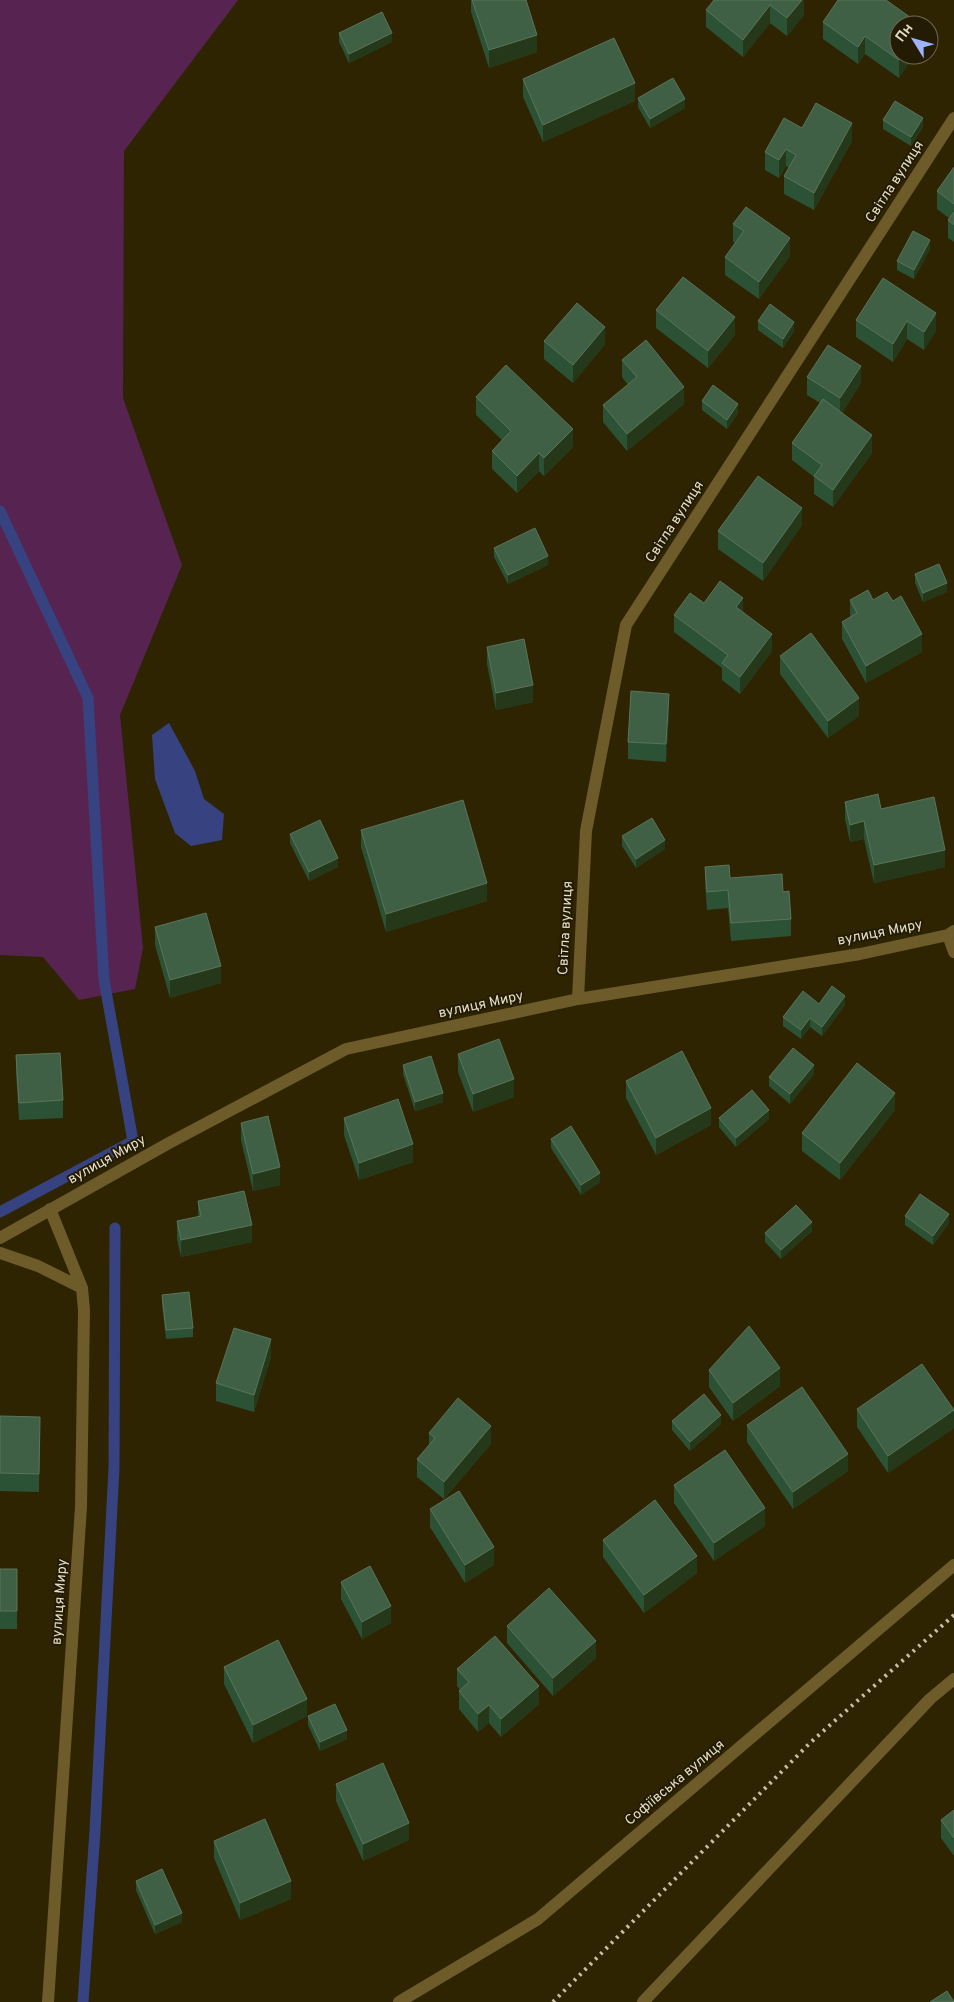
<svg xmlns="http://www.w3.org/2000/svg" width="954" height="2002" viewBox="0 0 954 2002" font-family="Overpass,sans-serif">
  <rect width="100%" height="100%" fill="#2f2401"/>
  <path fill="#572451" d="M0 0H238L124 151 123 398 182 565 120 715 143 948 135 989 79 1000 43 957 0 955Z"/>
  <path fill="#364380" d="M169 723 195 771 204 799 224 814 222 840 191 846 175 833 155 779 152 735Z"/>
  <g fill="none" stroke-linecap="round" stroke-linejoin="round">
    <path stroke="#364380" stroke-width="11" d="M0 511 88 698 104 980 133 1141 0 1212
      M83 2002 95 1831 114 1468 115 1228"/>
    <path stroke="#6d5c29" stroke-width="12" d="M948 935 954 952
      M578 999 586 831 626 625 954 118
      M0 1238 169 1143 346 1049 578 999 860 954 948 935 954 931
      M0 1253 38 1266 82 1288
      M48 2002 81 1507 84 1310 82 1288 50 1209
      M399 2002 538 1919 954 1565
      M643 2002 930 1699 954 1679"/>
    <path stroke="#c8bfa6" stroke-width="4" stroke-dasharray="2.5 5" stroke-linecap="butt" d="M553 2002 811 1742 954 1615"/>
  </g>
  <path fill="#2c5236" d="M471 0H526L537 52 489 68 471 12Z
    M804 0V15L787 36 770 23 743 57 706 27V10Z
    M823 22 921 25 899 78 865 54 858 64 823 39Z
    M339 33 392 42 349 63 339 42Z
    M523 79 635 101 543 142 523 97Z
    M638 98 685 108 650 128 638 107Z
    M883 120 923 127 911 146 883 129Z
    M802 128 852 141 814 210 784 194V176L789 168 786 166 779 178 765 170V152Z
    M954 167V242L948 238V220L949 218 937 209V191Z
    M733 224 790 256 759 299 725 275V257L735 243 733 242Z
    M930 249 914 279 897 270V261Z
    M883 278 936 331 924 350 907 339 893 362 856 337V320Z
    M656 310 735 335 708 368 656 328Z
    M758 321 794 331 783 348 758 330Z
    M544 341 605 344 573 383 544 359Z
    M622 360 684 404 627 451 603 422V405L628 385 622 377Z
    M807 377 861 383 842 413 872 453 833 507 814 494V477L792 460V443L820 403 807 395Z
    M476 397 573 447 544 476 539 471 517 493 492 469V451L502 440 476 415Z
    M702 401 738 413 727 429 702 410Z
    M802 525 763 581 718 549V531Z
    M494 548 548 565 508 584 494 557Z
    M915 574 947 592 923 602 915 583Z
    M850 600H873L893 601 922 652 866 683 842 639V622L850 617Z
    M704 603 743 611 772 651 740 694 722 680V668L674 632V615Z
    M487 647 533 702 496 710 487 664Z
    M780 656 859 716 828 738 780 674Z
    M669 711 666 762 628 759V742Z
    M845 802 945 867 874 883 864 839 850 842 845 819Z
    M361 830 487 901 386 932 361 847Z
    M290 834 338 867 309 881 290 843Z
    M622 836 665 849 636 868 622 846Z
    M705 867 730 878 783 892 791 919V936L731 941 728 908 707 910 705 884Z
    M155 927 221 983 170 998 155 945Z
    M819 1004 845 1005 822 1036 810 1027 801 1039 783 1026V1017Z
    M458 1054 514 1097 473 1112 458 1072Z
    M16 1055 63 1100V1118L19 1120 16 1073Z
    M403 1065 443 1102 415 1111 403 1074Z
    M814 1074 790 1104 769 1086V1077Z
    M626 1081 711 1125 656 1155 626 1098Z
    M895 1110 840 1180 802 1151V1133Z
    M344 1118 413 1162 359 1180 344 1135Z
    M719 1118 769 1119 736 1147 719 1127Z
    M241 1123 280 1185 253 1191 241 1140Z
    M551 1139 600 1182 581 1195 551 1148Z
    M198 1201 252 1242 181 1257 177 1239V1221L198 1217Z
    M905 1216 949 1223 933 1245 905 1225Z
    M812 1231 781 1259 765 1242V1233Z
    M162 1295 193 1328V1337L166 1339 162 1304Z
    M271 1357 254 1412 216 1401V1383Z
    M709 1370 780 1386 733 1421 709 1387Z
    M857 1409 954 1410V1428L888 1473 857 1427Z
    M0 1416 40 1417 39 1492 0 1491Z
    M672 1421 721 1424 690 1451 672 1430Z
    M747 1425 848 1471 793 1509 747 1442Z
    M429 1433 491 1444 444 1499 417 1477V1459L429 1446Z
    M674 1485 765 1526 714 1561 674 1503Z
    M430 1509 494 1565 465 1583 430 1527Z
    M603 1540 697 1573 644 1613 603 1557Z
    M0 1569H17V1629H0Z
    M341 1582 391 1623 362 1639 341 1599Z
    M507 1626 596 1658 553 1696 507 1643Z
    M224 1667 307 1716 253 1743 224 1684Z
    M457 1669 539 1704 501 1737 489 1723 478 1732 459 1709V1691L460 1690 457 1686Z
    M308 1716 347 1739 320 1751 308 1725Z
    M336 1784 409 1840 363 1861 336 1801Z
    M954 1810V1856L941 1838V1820Z
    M214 1841 291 1899 240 1920 214 1858Z
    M136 1881 182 1922 155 1934 136 1890Z"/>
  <path fill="#25391a" d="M802 0H804V15L787 36V18Z
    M770 5V23L743 57V40Z
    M392 33V42L349 63V54Z
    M537 35V52L489 68V50Z
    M865 36V54L858 64V47Z
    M902 55H915L899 78V60Z
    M635 83V101L543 142V125Z
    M685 99V108L650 128V119Z
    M923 118V127L911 146V137Z
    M852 123V141L814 210V193Z
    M786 149V166L779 178V160Z
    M790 238V256L759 299V282Z
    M930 240V249L914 279V270Z
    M936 313V331L924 350V332Z
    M735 317V335L708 368V351Z
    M907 321V339L893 362V344Z
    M794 322V331L783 348V339Z
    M605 327V344L573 383V365Z
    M861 366V383L840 416V398Z
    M684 387V404L627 451V434Z
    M738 404V413L727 429V420Z
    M573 429V447L544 476V458Z
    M872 435V453L833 507V490Z
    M539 453V471L517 493V476Z
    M802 508V525L763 581V563Z
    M548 556V565L508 584V575Z
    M947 583V592L923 602V593Z
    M743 598V615L736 607Z
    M772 634V651L740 694V677Z
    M922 634V652L866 683V666Z
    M533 685V702L496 710V693Z
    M669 694V711L666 762V744Z
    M859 698V716L828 738V721Z
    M864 821V839L850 842V825Z
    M665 840V849L636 868V859Z
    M945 850V867L874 883V865Z
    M338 858V867L309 881V872Z
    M487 883V901L386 932V914Z
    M221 966V983L170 998V980Z
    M845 996V1005L822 1036V1027Z
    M810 1018V1027L801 1039V1030Z
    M814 1065V1074L790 1104V1094Z
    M514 1079V1097L473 1112V1094Z
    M443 1093V1102L415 1111V1102Z
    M895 1093V1110L840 1180V1163Z
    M711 1108V1125L656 1155V1138Z
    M769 1110V1119L736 1147V1138Z
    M413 1144V1162L359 1180V1163Z
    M280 1167V1185L253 1191V1174Z
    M600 1173V1182L581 1195V1185Z
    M949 1214V1223L933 1245V1236Z
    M812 1222V1231L781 1259V1250Z
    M252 1225V1242L181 1257V1240Z
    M271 1339V1357L254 1412V1395Z
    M780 1368V1386L733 1421V1403Z
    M954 1410V1428L888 1473V1456Z
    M721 1415V1424L690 1451V1442Z
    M491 1426V1444L444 1499V1482Z
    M848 1454V1471L793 1509V1492Z
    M765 1508V1526L714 1561V1543Z
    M494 1547V1565L465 1583V1565Z
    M697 1556V1573L644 1613V1595Z
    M391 1606V1623L362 1639V1622Z
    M596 1641V1658L553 1696V1678Z
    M539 1686V1704L501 1737V1719Z
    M307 1699V1716L253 1743V1725Z
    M489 1705V1723L478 1732V1714Z
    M347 1730V1739L320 1751V1742Z
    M409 1823V1840L363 1861V1844Z
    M291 1881V1899L240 1920V1903Z
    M182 1913V1922L155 1934V1925Z"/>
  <path fill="#406045" stroke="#5a7459" d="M472 0H526L537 35 489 50Z
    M714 0H802L787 18 770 5 743 40 706 10Z
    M838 0H886L921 25H899V55H902L899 60 865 36 858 47 823 22Z
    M382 12 392 33 349 54 339 33Z
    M614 38 635 83 543 125 523 79Z
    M673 78 685 99 650 119 638 98Z
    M895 101 923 118 911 137 883 120Z
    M816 103 852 123 814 193 784 176 796 155 786 149 779 160 765 152 784 118 802 128Z
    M954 167V204L937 191Z
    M746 207 790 238 759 282 725 257 744 231 733 224Z
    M954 212V225L948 220Z
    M913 231 930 240 914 270 897 261Z
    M683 277 735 317 708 351 656 310Z
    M883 278 936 313 924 332 907 321 893 344 856 320Z
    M577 303 605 327 573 365 544 341Z
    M770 304 794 322 783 339 758 321Z
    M646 340 684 387 627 434 603 405 637 377 622 360Z
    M828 345 861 366 840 398 807 377Z
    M506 365 573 429 544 458 539 453 517 476 492 451 511 431 476 397Z
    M713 385 738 404 727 420 702 401Z
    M823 399 872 435 833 490 814 476 822 465 792 443Z
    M758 476 802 508 763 563 718 531Z
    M535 528 548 556 508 575 494 548Z
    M939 564 947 583 923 593 915 574Z
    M720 581 743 598 736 607 772 634 740 677 722 663 728 655 674 615 690 593 704 603Z
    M868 590 873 600 887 592 893 601 901 596 922 634 866 666 842 622 857 613 850 600Z
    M811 633 859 698 828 721 780 656Z
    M524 639 533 685 496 693 487 647Z
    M631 691 669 694 666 744 628 742Z
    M878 794 881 809 934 797 945 850 874 865 864 821 850 825 845 802Z
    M463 800 487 883 386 914 361 830Z
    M652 818 665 840 636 859 622 836Z
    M320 820 338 858 309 872 290 834Z
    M729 865 730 878 782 874 783 892 789 891 791 919 731 923 728 890 707 892 705 867Z
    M206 913 221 966 170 980 155 927Z
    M832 986 845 996 822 1027 810 1018 801 1030 783 1017 803 991 819 1004Z
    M499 1039 514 1079 473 1094 458 1054Z
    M793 1048 814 1065 790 1094 769 1077Z
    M682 1051 711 1108 656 1138 626 1081Z
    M60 1053 63 1100 19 1103 16 1055Z
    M431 1056 443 1093 415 1102 403 1065Z
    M857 1063 895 1093 840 1163 802 1133Z
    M752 1090 769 1110 736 1138 719 1118Z
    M398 1099 413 1144 359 1163 344 1118Z
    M268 1116 280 1167 253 1174 241 1123Z
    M571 1126 600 1173 581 1185 551 1139Z
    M244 1191 252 1225 181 1240 177 1221 201 1216 198 1201Z
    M920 1194 949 1214 933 1236 905 1216Z
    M796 1205 812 1222 781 1250 765 1233Z
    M189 1292 193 1328 166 1330 162 1295Z
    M749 1326 780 1368 733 1403 709 1370Z
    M234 1328 271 1339 254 1395 216 1383Z
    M922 1364 954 1410 888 1456 857 1409Z
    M802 1387 848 1454 793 1492 747 1425Z
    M704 1394 721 1415 690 1442 672 1421Z
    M458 1398 491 1426 444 1482 417 1459 435 1438 429 1433Z
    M0 1416 40 1417 39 1474 0 1473Z
    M725 1450 765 1508 714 1543 674 1485Z
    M459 1491 494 1547 465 1565 430 1509Z
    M655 1500 697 1556 644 1595 603 1540Z
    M370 1566 391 1606 362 1622 341 1582Z
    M0 1569H17V1611H0Z
    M549 1588 596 1641 553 1678 507 1626Z
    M495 1636 539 1686 501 1719 489 1705 478 1714 459 1691 469 1682 457 1669Z
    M278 1640 307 1699 253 1725 224 1667Z
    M335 1704 347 1730 320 1742 308 1716Z
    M383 1763 409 1823 363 1844 336 1784Z
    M954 1810V1838L941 1820Z
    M265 1819 291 1881 240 1903 214 1841Z
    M162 1869 182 1913 155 1925 136 1881Z
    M947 1991 954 2002H930Z"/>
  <g text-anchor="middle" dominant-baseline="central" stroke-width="4" stroke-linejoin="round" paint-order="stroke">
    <g font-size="14" fill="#e5ddc5" stroke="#231b04">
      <text transform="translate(895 182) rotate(-57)">Світла вулиця</text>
      <text transform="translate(675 522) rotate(-57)">Світла вулиця</text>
      <text transform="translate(566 928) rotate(-87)">Світла вулиця</text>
      <text transform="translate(880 933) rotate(-11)">вулиця Миру</text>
      <text transform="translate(481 1005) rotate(-12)">вулиця Миру</text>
      <text transform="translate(107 1160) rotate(-29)">вулиця Миру</text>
      <text transform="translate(60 1602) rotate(-86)">вулиця Миру</text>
      <text transform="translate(675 1783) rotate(-40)">Софіївська вулиця</text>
    </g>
  </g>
  <g transform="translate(914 40) rotate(307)"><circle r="24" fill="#231b04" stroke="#716951"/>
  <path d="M0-4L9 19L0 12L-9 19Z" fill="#9fb3fd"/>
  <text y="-8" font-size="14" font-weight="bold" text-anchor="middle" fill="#e5ddc5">Пн</text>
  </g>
</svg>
